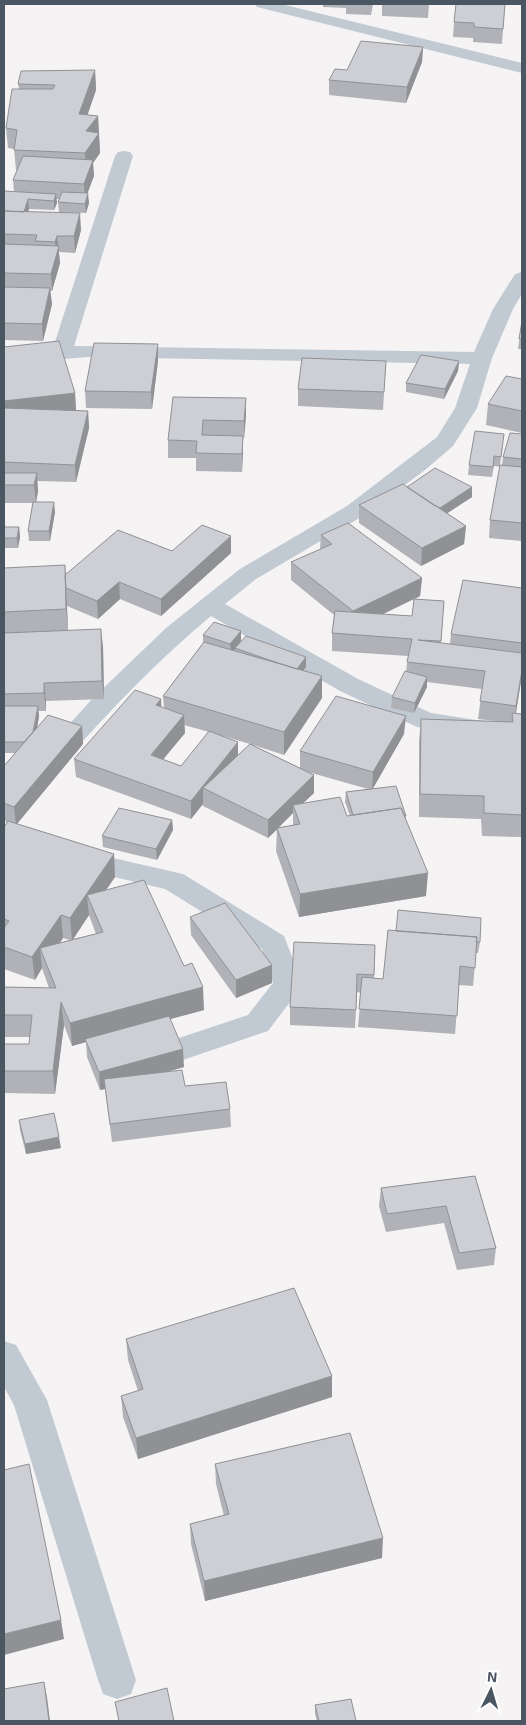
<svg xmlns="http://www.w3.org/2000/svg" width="526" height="1725" viewBox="0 0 526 1725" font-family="'Exo 2',sans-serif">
  <rect width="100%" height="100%" fill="#f5f3f3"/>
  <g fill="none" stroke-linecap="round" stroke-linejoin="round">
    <path fill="#c1cad2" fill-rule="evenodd" d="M255 4H281L522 63V73L257 7Z
      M124 151 130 152 133 156 74 346 474 352 493 309 515 274 522 272V294L513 309 492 358 477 408 453 446 425 470 363 516 256 579 225 604 358 679 431 713 522 727V743L417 727 340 691 211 616C158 660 111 709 66 760L57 763 48 760 44 754 48 748 92 699 166 628 201 600 240 569 347 506 437 437 455 408 470 364 88 357 4 364V352L53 348 115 156 118 152Z
      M4 833 183 874 284 936 303 985 268 1031 148 1072 137 1068 133 1060 137 1052 248 1015 273 983 262 949 165 889 4 851Z
      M4 1341 16 1345 47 1400 136 1680 131 1694 117 1699 103 1694 98 1680 14 1405 4 1387Z"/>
  </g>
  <path fill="#b0b2b7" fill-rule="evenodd" d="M323 4H373L371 15 346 14V8L323 7Z
    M382 4H429L428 18 382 16Z
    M505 4 502 44 473 42V38L453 37 454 22Z
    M423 47 422 62 406 103 329 95V80L347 70Z
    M95 70 96 90 87 115 98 116 100 153 93 163 94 176 87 193 89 203 86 213 59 212 58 202 60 199H56L57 203 54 210 29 209 28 212 81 230 75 253 59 252 60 263 52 291H50L52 304 43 341 4 340V191L14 192 13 180 17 170H16L14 149 8 148 6 128 19 89 18 84Z
    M522 321V349H518Z
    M158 344V361L152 409 86 408 85 391Z
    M4 347 75 393 76 410H72L88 411 89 428 76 482 37 481 38 491 36 502 55 512 50 541H29L28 531 33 503H4Z
    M386 361 383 410 298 406V389Z
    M459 361 458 371 444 399 406 392V383Z
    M522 379V433L486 425 488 404Z
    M173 397 246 398V416L244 438H243L242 472 196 471V458H168V440Z
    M522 434V541L489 538 490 520 500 467 494 466 492 477 468 475 469 465 503 444 500 465H502L503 457Z
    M407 487H472V497L447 513 466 526 464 544 421 566 359 523V505Z
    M4 527H19L20 537 18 548H4Z
    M321 535 422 578 420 596 415 599 444 601 441 643 450 644 451 634 522 588V675L516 713 522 714V837L482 836 481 819 419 817V741L421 719 496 721 478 719 482 689 427 682V687L414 713 391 708 392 697 406 672 408 656 332 651V633L334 615 291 580V562L320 549ZM414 599 412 616 383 614Z
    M172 551 231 553 161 616 120 599 98 619 67 606 68 630 103 646 104 699 46 701V711H38L39 716 37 728 82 726 83 744 17 824 114 854 115 877 106 890 204 1010 170 1019 184 1067 166 1072 185 1086 230 1109 231 1127 112 1142 105 1089 100 1090 87 1057 86 1042 72 1046 64 1025 55 1094 4 1093V1044H29L30 1037H4V987L49 988 42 968 35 980 4 969V827L7 822 4 821V766L15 753H4V568L65 575ZM89 915 96 934 73 939ZM63 938 70 940 60 943Z
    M241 631V641L306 657V667L304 670 322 676V698L284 755 250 744 300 768V751L404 734 373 788 406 816V820L426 896 299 917 276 851 277 830 268 838 203 806V804L191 819 76 777 74 759 161 707 164 708 163 696 203 643V635ZM184 725 209 732 181 766 163 759 185 733ZM223 736 250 744 238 755ZM308 772 368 789 346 792 345 802 350 816H347L303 803 314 793V775ZM293 813V826L278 828Z
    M172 820 173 830 157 860 103 847 102 836Z
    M190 917 272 965V983L236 998 191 935Z
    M388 930 480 942 478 953H476L473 986 459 985 455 1034 358 1027 361 993 357 992 355 1028 290 1025V1007L375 945 374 978 383 979Z
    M19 1120 61 1148 26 1154 20 1130Z
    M475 1176 496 1248 494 1265 457 1270 444 1223 386 1232 379 1206 381 1188Z
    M126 1339 332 1397 138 1459 123 1417 121 1396 138 1391 128 1360Z
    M215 1464 382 1558 205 1601 191 1544 190 1524 224 1516 216 1484Z
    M315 1705 356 1721H317L315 1714Z"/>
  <path fill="#909195" d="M423 47 422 62 406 103 407 87Z
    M95 70 96 90 81 134 79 114Z
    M98 116 100 153 93 163 94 176 85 200 84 184 86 173 85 153 86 131Z
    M88 193 89 203 86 213 85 204Z
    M56 194 57 203 54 210V201Z
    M28 199 29 209 24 222 23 212Z
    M80 213 81 230 75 253 74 236Z
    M57 236 60 263 52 291 51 274 56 254 55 242Z
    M50 288 52 304 43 341 42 324Z
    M158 344V361L152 409 151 392Z
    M459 361 458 371 444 399 445 389Z
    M75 393 76 410 4 419V401Z
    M246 398V416L244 438V421Z
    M88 411 89 428 76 482 75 465Z
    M243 436V453L242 472V454Z
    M37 473 38 491 36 503 34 485Z
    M472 487V497L440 518V508Z
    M54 502 55 512 50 541 49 531Z
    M466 526 464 544 421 566 422 548Z
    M19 527 20 537 18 548 17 538Z
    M231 536V553L161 616V599Z
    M65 565 67 587 66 588 68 631 66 609Z
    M422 578 420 596 352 629 353 611Z
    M119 582 120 599 98 619 97 601Z
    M101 629 103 646 104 699 102 681Z
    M241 631V641L231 654 230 644Z
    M306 657V667L295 680 296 670Z
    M522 670V675L514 724 516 706Z
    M322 676V698L284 755V732Z
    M427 677V687L414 713 415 703Z
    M44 683 46 701V711L44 693Z
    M161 699 162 717 156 705Z
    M38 706 39 716 33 753 32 742Z
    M184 715 185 733 152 773 151 755Z
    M406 716 404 734 372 790 373 772Z
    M82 726 83 744 16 825 14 807Z
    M238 742V760L203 788V804L191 819V801Z
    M314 775V793L295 811 293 805V813L268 838V820Z
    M172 820 173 830 157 860 156 849Z
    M114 854 115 877 93 909 87 895 89 915 72 941 70 918Z
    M428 873 426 896 299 917 300 894Z
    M61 915 63 938 46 963 40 948 42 968 35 980 32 957Z
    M272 965V983L236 998V980Z
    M203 987 204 1010 86 1042 85 1039 86 1042 72 1046 70 1023Z
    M61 1002 64 1025 55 1094 53 1071Z
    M183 1049 184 1067 105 1089 104 1079 105 1089 100 1090 99 1072Z
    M59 1137 61 1148 26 1154 25 1144Z
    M332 1376V1397L138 1459 136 1438Z
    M383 1538 382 1558 205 1601 204 1581Z
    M61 1620 64 1639 4 1655V1634Z
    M44 1682 47 1697 50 1721H49Z"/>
  <path fill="#cdcfd5" stroke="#909195" d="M456 4H505L503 29 474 27V23L454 22Z
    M361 41 423 47 407 87 329 80 335 69 347 70Z
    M95 70 79 114 98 116 86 131 99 133 85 153 14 150 17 130 6 128 12 89H53L55 85 18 84 21 71Z
    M23 156 93 160 84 184 13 180Z
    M4 191 56 194 54 201 28 199 24 212 4 211Z
    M62 192 88 193 85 204 58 202Z
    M4 211 80 213 74 236H57L55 242 35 241 37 235 4 234Z
    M4 244 59 246 51 274 4 273Z
    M4 287 50 288 42 324 4 323Z
    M522 321V339H519Z
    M59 341 75 393 4 401V347Z
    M94 343 158 344 151 392 85 391Z
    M421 355 459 361 445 389 406 383Z
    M302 358 386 361 384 392 298 389Z
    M506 376 522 379V411L488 404Z
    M173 397 246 398 244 421 203 420 202 435 243 436 242 454 196 453 197 441 168 440Z
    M4 408 88 411 75 465 4 462Z
    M475 431 504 434 501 457 494 456 493 467 469 465Z
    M510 433 522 434V459L503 457Z
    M500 465 522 467V523L490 520Z
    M435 468 472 487 440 508 432 504 407 487Z
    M4 473H37L34 485H4Z
    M403 484 466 526 422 548 359 505Z
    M33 502H54L49 531H28Z
    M348 523 422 578 353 611 291 562 332 544 321 535Z
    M202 525 231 536 161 599 119 582 97 601 66 588 65 575 118 530 172 551Z
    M4 527H19L17 538H4Z
    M65 565 66 609 4 612V568Z
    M463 580 522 588V643L451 634Z
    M414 599 444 601 441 641 418 640 522 653V670L516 706 480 701 485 671 407 662 412 639 332 633 335 611 412 616Z
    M214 622 241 631 230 644 203 635Z
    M101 629 102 681 44 683V693L4 694V633Z
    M246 636 306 657 297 669 269 660 235 648Z
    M204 642 322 676 284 732 163 696Z
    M405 671 427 677 415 703 392 697Z
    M135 690 161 699 156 705 184 715 151 755 181 766 209 731 238 742 191 801 74 759Z
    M336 696 406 716 373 772 300 751Z
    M4 706H38L33 732 24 742H4Z
    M512 713 522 714V815L484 813V796L420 794 421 719 513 722Z
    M48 715 82 726 14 807 4 803V766Z
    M250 744 314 775 268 820 203 788Z
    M396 786 406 816H405L401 808 353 815 346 792Z
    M340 797 347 816 401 808 428 873 300 894 277 828 300 824 293 805Z
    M119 808 172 820 156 849 102 836Z
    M8 821 114 854 70 918 61 915 32 957 4 947V928L9 921 4 919V827Z
    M144 880 184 966 192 963 203 987 70 1023 61 1002 53 1071H4V1044H29L32 1015H4V987L56 988 40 948 103 932 87 895Z
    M225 903 272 965 236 980 190 917Z
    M398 910 481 918 480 942H476L477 937 396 931Z
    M388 930 477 937 475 968 460 966 457 1016 359 1009 362 977 383 979Z
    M294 942 375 945 374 975 357 974 356 1010 290 1007Z
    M169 1016 183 1049 99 1072 85 1039Z
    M182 1070 185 1086 226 1082 230 1109 110 1124 104 1079Z
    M54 1113 59 1137 25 1144 19 1120Z
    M475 1176 496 1248 459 1253 446 1206 387 1214 381 1188Z
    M294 1288 332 1376 136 1438 121 1396 143 1389 126 1339Z
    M350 1433 383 1538 204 1581 190 1524 229 1514 215 1464Z
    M29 1464 61 1620 4 1634V1470Z
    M44 1682 49 1721H4V1689Z
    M167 1688 174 1721H119L115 1702Z
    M351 1699 356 1721H319L315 1705Z"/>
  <rect width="526" height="1725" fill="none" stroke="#4a5661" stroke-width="10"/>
  <g transform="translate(491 1690) rotate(5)" stroke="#ffffff" stroke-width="4" paint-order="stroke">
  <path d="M0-4L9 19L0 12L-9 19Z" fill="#4a5661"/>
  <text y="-8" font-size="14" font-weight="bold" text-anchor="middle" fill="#4a5661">N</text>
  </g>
</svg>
